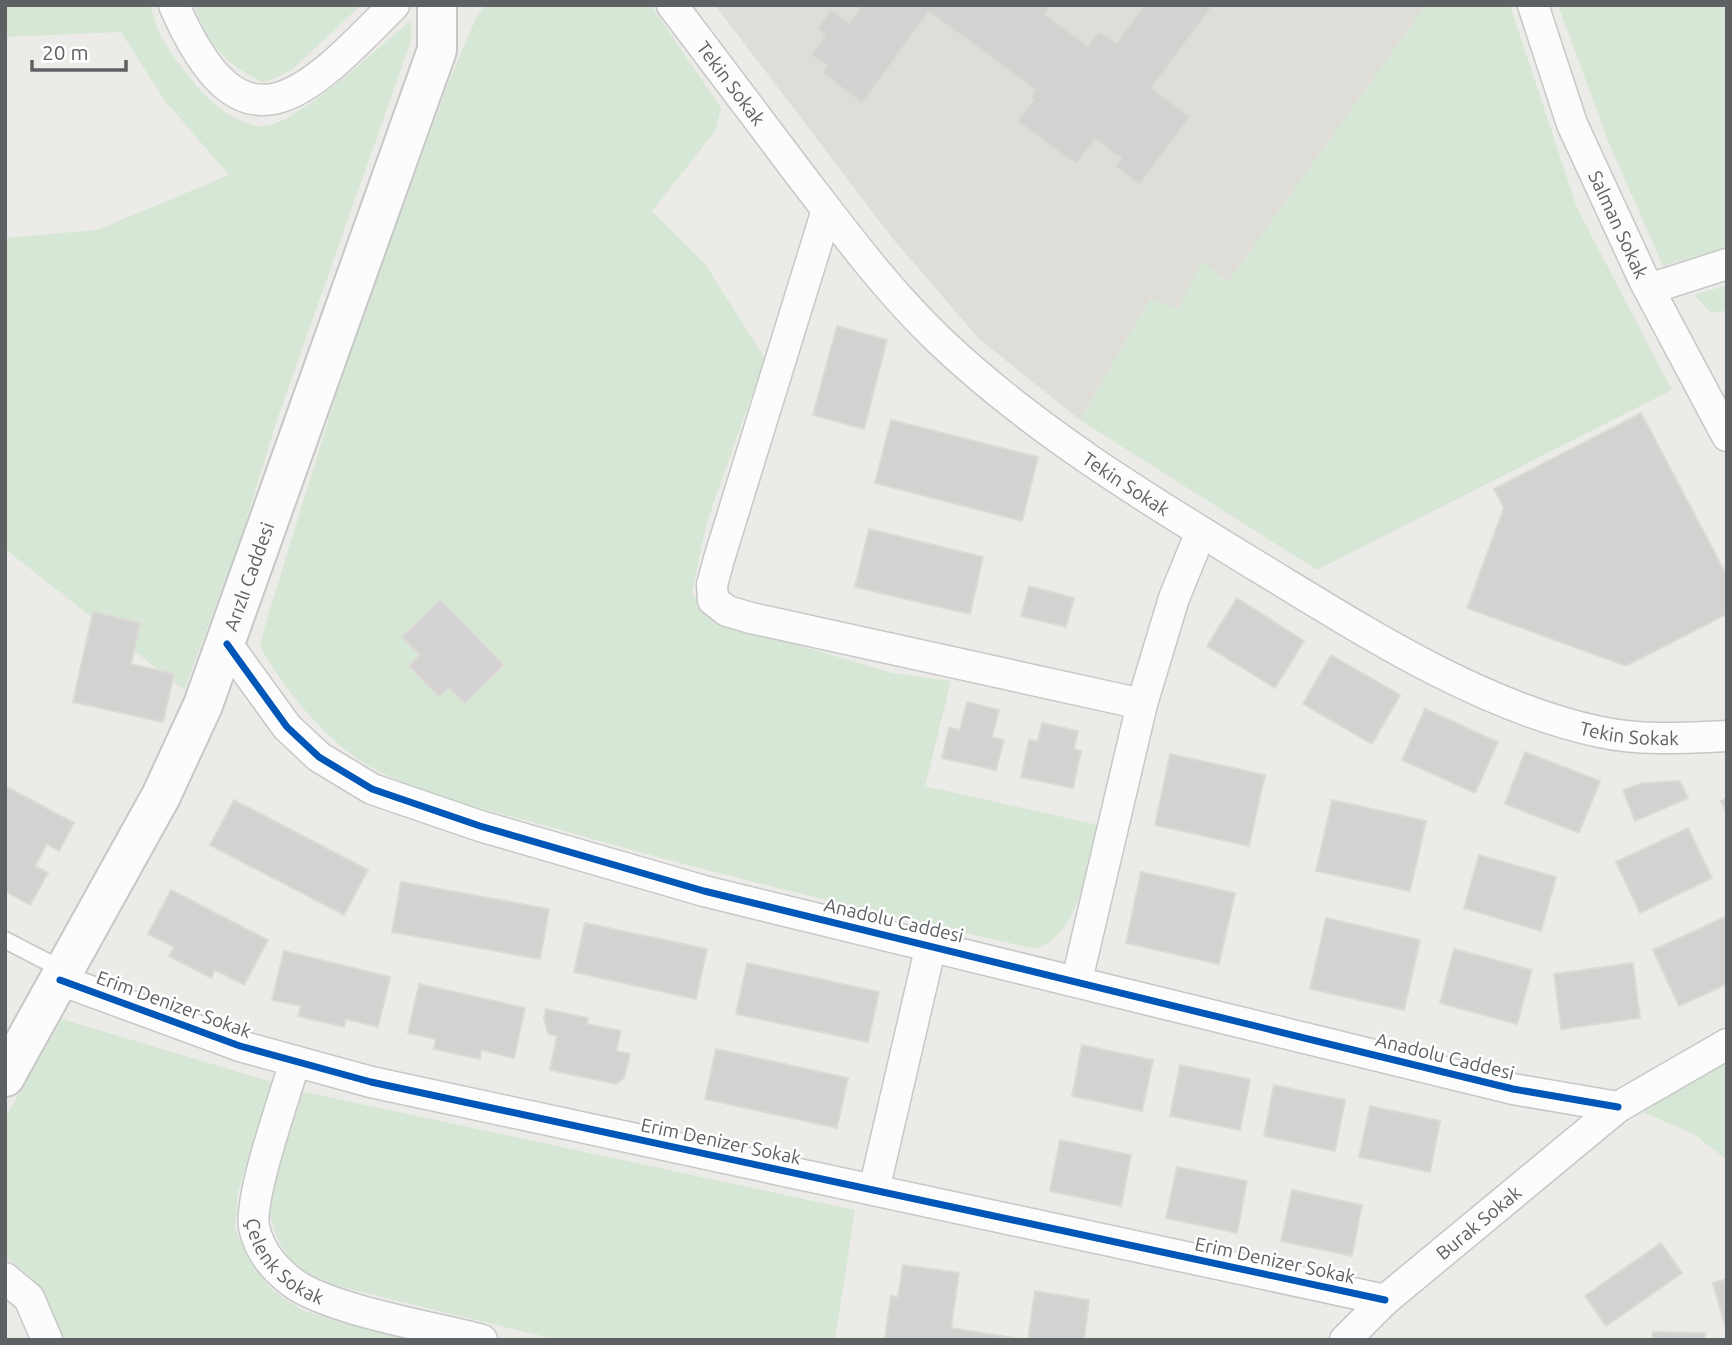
<svg xmlns="http://www.w3.org/2000/svg" width="1732" height="1345" viewBox="0 0 1732 1345" font-family="Ubuntu,sans-serif">
  <rect width="100%" height="100%" fill="#ecebe8"/>
  <path fill="#dfddd8" d="M715 5H1426L1228 282 1178 309 1150 299 1080 420 979 339 893 239Z"/>
  <path fill="#d7e7d5" d="M5 5H151C157 39 174 56 194 83 208 101 240 128 265 126 299 123 382 44 411 20V41L276 423 240 541 184 690 5 549V238L97 230 229 175 165 101 121 32 5 37Z
    M194 5H361L292 70 264 83C226 65 208 45 194 5Z
    M486 5H651L721 108 716 130 652 211 705 264 765 358 707 522 692 593 704 608 730 625 892 673 951 681 925 786 1098 825C1087 866 1081 933 1036 949 874 912 713 874 554 828 491 810 421 798 364 763 325 739 282 687 260 646L266 622 337 392 386 254 448 84 477 16Z
    M1426 5H1510L1577 208 1672 390 1317 570 1080 420 1150 299 1178 309 1202 262 1228 282Z
    M1558 5H1727V247L1663 266 1608 141Z
    M1727 285V311L1710 312 1694 295Z
    M62 1019 272 1082 238 1192 235 1229 248 1258 270 1288 303 1311 418 1340H62C48 1301 42 1280 5 1258V1118Z
    M1727 1060V1160L1694 1134 1642 1112 1653 1101Z
    M300 1091 855 1210 835 1340H558L321 1282 289 1261 275 1233 268 1208Z"/>
  <path fill="#d3d2d0" stroke="#dcdad7" stroke-width="2" d="M862 5H1051L1045 14 1088 46 1099 31 1116 43 1145 5H1213L1151 88 1190 117 1139 185 1115 166 1121 158 1095 139 1076 164 1017 121 1034 99 1031 97 1036 90 929 12 862 103 822 73 827 66 811 55 825 35 817 29 831 10 849 23Z
    M837 326 887 340 864 429 813 415Z
    M1641 413 1727 576V614L1626 666 1467 608 1504 508 1494 489Z
    M891 420 1038 457 1022 521 875 483Z
    M869 529 983 557 970 614 855 587Z
    M1029 586 1074 598 1066 627 1021 616Z
    M1237 598 1304 641 1275 688 1207 646Z
    M440 600 504 665 465 703 449 688 439 697 409 666 420 655 402 637Z
    M93 612 140 623 131 664 174 674 163 722 73 702Z
    M1331 655 1400 695 1372 744 1303 704Z
    M967 702 999 710 992 737 1004 740 996 770 942 758 949 728 960 730Z
    M1425 709 1498 742 1475 793 1402 760Z
    M1042 723 1078 731 1074 749 1081 751 1073 788 1021 777 1029 740 1038 741Z
    M1525 752 1600 781 1579 833 1505 804Z
    M1170 754 1265 775 1249 846 1155 825Z
    M1680 781 1688 798 1635 821 1623 790 1643 783Z
    M5 786 74 823 59 851 47 844 35 866 48 873 30 905 5 891Z
    M1727 798V814L1721 801Z
    M234 800 368 870 344 915 210 845Z
    M1332 800 1426 821 1410 891 1316 871Z
    M1688 828 1712 878 1640 913 1616 862Z
    M1479 855 1556 877 1541 931 1464 908Z
    M1141 872 1235 893 1219 964 1126 943Z
    M401 882 549 909 540 959 392 932Z
    M171 890 268 940 244 985 215 970 211 978 169 956 174 947 148 934Z
    M1727 916V984L1679 1006 1653 950Z
    M1326 918 1420 940 1404 1010 1310 989Z
    M585 923 707 949 696 999 574 972Z
    M1454 949 1532 970 1517 1024 1440 1003Z
    M284 951 390 977 378 1027 346 1019 344 1027 298 1016 301 1006 272 1000Z
    M747 963 879 992 868 1042 736 1014Z
    M1633 963 1640 1018 1561 1029 1554 974Z
    M419 984 525 1008 514 1058 481 1050 480 1059 434 1049 436 1039 408 1033Z
    M546 1009 588 1018 587 1024 621 1031 616 1051 630 1054 624 1078 616 1084 550 1070 557 1036 548 1034 544 1018Z
    M1082 1045 1153 1060 1142 1111 1072 1096Z
    M716 1049 848 1078 837 1128 705 1099Z
    M1180 1065 1250 1079 1240 1130 1170 1116Z
    M1274 1085 1345 1100 1335 1151 1264 1136Z
    M1370 1106 1440 1121 1430 1172 1359 1157Z
    M1060 1140 1131 1155 1121 1206 1050 1191Z
    M1177 1167 1247 1181 1237 1233 1166 1218Z
    M1292 1190 1362 1205 1352 1256 1281 1241Z
    M1661 1243 1682 1273 1606 1326 1585 1296Z
    M903 1265 959 1273 951 1328 1028 1340 1035 1291 1089 1300 1084 1340H892L885 1338 891 1296 898 1297Z
    M1727 1279V1329H1726L1713 1283Z
    M1653 1332 1705 1333V1340H1652Z"/>
  <g fill="none" stroke-linecap="round" stroke-linejoin="round">
    <defs>
      <path id="service" d="M5 940 65 971"/>
      <g id="minor">
        <path d="M174 5C242 162 304 97 394 5"/>
        <path id="s1" d="M672 5C715 62 758 119 801 176 844 232 887 290 938 339 1034 431 1152 502 1265 571 1367 633 1482 707 1600 732 1642 741 1684 738 1727 736"/>
        <path id="s2" d="M1533 5 1572 124 1644 280 1727 436"/>
        <path d="M827 210 719 559 712 585 713 600 727 611 751 618 1142 704 1174 598 1201 532"/>
        <path d="M1649 289 1727 264"/>
        <path d="M227 644 287 727 319 757 372 789 480 826 704 891 1513 1089 1618 1107"/>
        <path d="M60 980 240 1046 371 1082 1385 1300"/>
        <path d="M1077 980 1142 704"/>
        <path id="s3" d="M295 1061C285 1096 249 1196 254 1227 259 1250 274 1269 293 1283 330 1310 434 1327 482 1340"/>
        <path d="M874 1190 931 945"/>
        <path d="M5 1278 29 1298 47 1340"/>
        <path id="s4" d="M1345 1340 1385 1300 1618 1107 1727 1044"/>
      </g>
      <g id="tertiary">
        <path id="s5" d="M5 1077 161 796 203 705 437 50V5"/>
      </g>
    </defs>
    <use href="#service" stroke="#c7c7c7" stroke-width="19"/>
    <use href="#minor" stroke="#c7c7c7" stroke-width="33"/>
    <use href="#tertiary" stroke="#c7c7c7" stroke-width="42"/>
    <use href="#service" stroke="#fcfcfc" stroke-width="16"/>
    <use href="#minor" stroke="#fcfcfc" stroke-width="30"/>
    <use href="#tertiary" stroke="#fcfcfc" stroke-width="38"/>
    <defs>
      <path id="cycleway" d="M227 644 287 727 319 757 372 789 480 826 704 891 1513 1089 1618 1107
        M60 980 240 1046 371 1082 1385 1300"/>
    </defs>
    <use href="#cycleway" stroke="#fff" stroke-width="11"/>
    <use href="#cycleway" stroke="#0057b8" stroke-width="7"/>
  </g>
  <g text-anchor="middle" dominant-baseline="central" stroke-width="5" stroke-linejoin="round" paint-order="stroke">
    <g font-size="19" fill="#5d6164" stroke="#fff">
      <text stroke="none"><textPath href="#s1" startOffset="98">Tekin Sokak</textPath></text>
      <text stroke="none"><textPath href="#s2" startOffset="236">Salman Sokak</textPath></text>
      <text stroke="none"><textPath href="#s1" startOffset="665">Tekin Sokak</textPath></text>
      <text stroke="none"><textPath href="#s5" startOffset="558">Arızlı Caddesi</textPath></text>
      <text stroke="none"><textPath href="#s1" startOffset="1232">Tekin Sokak</textPath></text>
      <text transform="translate(894 920) rotate(13)">Anadolu Caddesi</text>
      <text transform="translate(174 1004) rotate(20)">Erim Denizer Sokak</text>
      <text transform="translate(1445 1056) rotate(14)">Anadolu Caddesi</text>
      <text transform="translate(721 1141) rotate(12)">Erim Denizer Sokak</text>
      <text stroke="none"><textPath href="#s4" startOffset="178">Burak Sokak</textPath></text>
      <text stroke="none"><textPath href="#s3" startOffset="219">Çelenk Sokak</textPath></text>
      <text transform="translate(1275 1260) rotate(12)">Erim Denizer Sokak</text>
    </g>
  </g>
  <rect width="1732" height="1345" fill="none" stroke="#5d6164" stroke-width="14"/>
  <path d="M32 60v10h94v-10" fill="none" stroke="#5d6164" stroke-width="3.5"/>
  <text x="42" y="60" font-size="21" fill="#5d6164" stroke="#ffffff" stroke-width="5" paint-order="stroke">20 m</text>
</svg>
